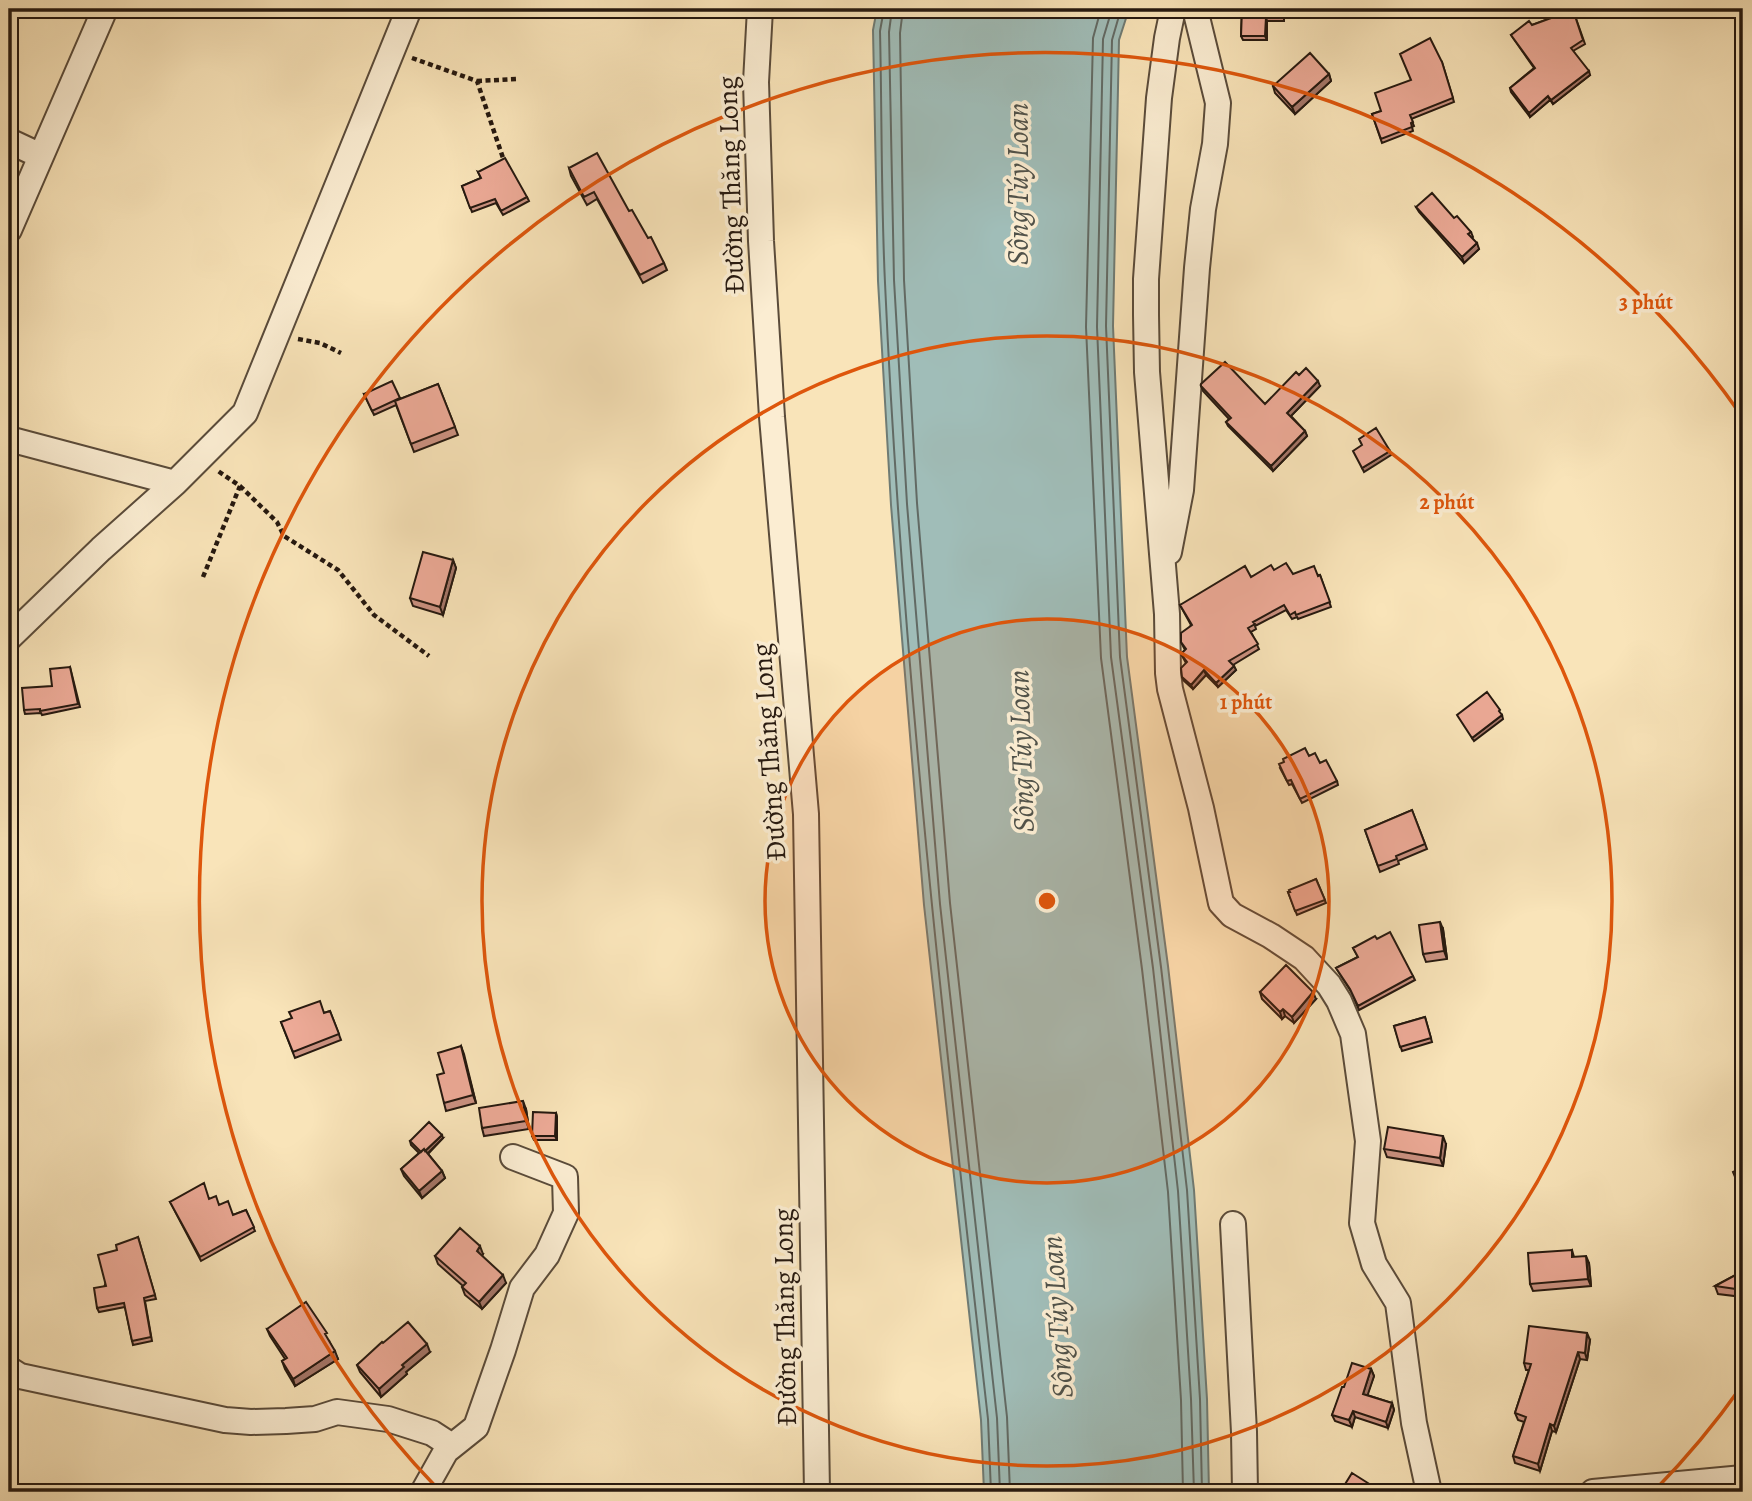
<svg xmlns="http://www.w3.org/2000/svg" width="1752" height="1501" viewBox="0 0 1752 1501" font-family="Alegreya,serif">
  <rect width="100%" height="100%" fill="#f9e4b9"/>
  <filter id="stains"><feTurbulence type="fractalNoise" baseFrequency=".00286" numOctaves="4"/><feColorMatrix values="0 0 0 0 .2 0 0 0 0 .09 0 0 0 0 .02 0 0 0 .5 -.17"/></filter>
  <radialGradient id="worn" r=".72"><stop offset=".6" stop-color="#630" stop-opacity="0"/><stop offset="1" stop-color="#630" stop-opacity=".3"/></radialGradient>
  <path fill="#a0bdb8" stroke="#6f7b74" stroke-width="2" d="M877 9H1129L1119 40 1113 326 1127 657 1168 966 1194 1190 1207 1399 1209 1492H984L981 1420 924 905 891 505 878 281 873 30Z"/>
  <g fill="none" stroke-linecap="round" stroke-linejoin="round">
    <path stroke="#626a64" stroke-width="2" d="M884 9 880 31C882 115 881 199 885 283 902 663 945 1041 988 1419L991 1492
      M892 9 889 32 894 280 907 504 940 904 997 1418 1000 1492
      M903 9 900 33 904 280 917 503 950 903 1007 1417 1010 1492
      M1101 9 1093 38 1086 327 1101 658 1142 969 1168 1192 1181 1400 1183 1492
      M1112 9 1103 39 1097 327 1111 657 1153 968 1178 1191 1191 1399 1194 1492
      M1121 9 1112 40 1106 326 1120 657 1161 967 1187 1190 1200 1399 1202 1492"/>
    <defs>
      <path id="minor" d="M760 9 756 82 761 241 772 417 806 814 817 1492
        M1173 9 1167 38 1159 98 1146 279V315L1147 372 1167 614 1168 673 1170 689 1201 808 1221 903 1232 915 1271 936 1304 958 1329 985 1339 1001 1353 1034 1368 1141 1362 1223 1374 1264 1398 1303 1414 1423 1429 1492
        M9 141 41 156
        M9 230 105 9
        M9 439 175 483 245 413 409 9
        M1169 552 1181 490 1197 268 1203 209 1215 144 1218 103 1195 9
        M9 638 101 549 175 483
        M1233 1224 1244 1432 1245 1492
        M9 1369 20 1376 225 1420 251 1422 286 1421 315 1419 337 1412 388 1419 432 1433 452 1446
        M423 1492 446 1451 476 1427 503 1350 522 1288 547 1255 566 1213 565 1177 513 1157
        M1593 1492 1743 1478"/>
    </defs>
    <use href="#minor" stroke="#5a4b3a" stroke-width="28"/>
    <path stroke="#25180f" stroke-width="4.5" stroke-dasharray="5 3.5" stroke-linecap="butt" d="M412 58 477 81 503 158
      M477 81 518 79
      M298 339 320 343 341 353
      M240 486 277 522 284 536 338 570 374 615 429 656
      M203 577 240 486 218 471"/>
    <use href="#minor" stroke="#fbedd2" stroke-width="24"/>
  </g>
  <path fill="#cc9282" stroke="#25180f" stroke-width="2" d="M1242 9H1284V21H1267V40H1243L1241 36Z
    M1573 10 1585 44 1573 51 1590 75 1553 104 1550 100 1530 117 1511 92 1510 88 1534 68 1513 38 1511 35 1532 25Z
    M1442 62 1454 102 1411 119 1414 126 1412 127 1413 131 1382 143 1372 114 1381 111 1411 81Z
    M1329 74 1331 81 1295 114 1275 93 1273 86Z
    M569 168 629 211 664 263 667 270 643 283 597 199 587 205 571 176Z
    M478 172 527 197 529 201 503 215 496 203 472 212 462 186 481 178Z
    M1416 207 1454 218 1471 232 1473 237 1472 238 1479 249 1464 263 1419 212Z
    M1299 375 1320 386 1291 416 1305 431 1307 436 1273 471 1228 426 1226 422 1229 419 1203 391 1201 386 1265 404Z
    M438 384 458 435 414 452 396 405 374 415 364 394 400 399Z
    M453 560 456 568 443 615 413 606 410 598Z
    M1274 570 1293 574 1320 575 1331 607 1298 619 1297 617 1292 619 1286 610 1255 626 1256 629 1251 632 1259 649 1233 665 1236 670 1218 687 1206 675 1193 689 1184 681 1182 677 1186 663 1181 654 1185 650 1181 642 1191 625 1180 605 1251 577Z
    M70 667 80 707 42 715 41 713 25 714 24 710 52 686Z
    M1309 756 1320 763 1337 781 1338 785 1302 803 1292 784 1289 785 1280 768Z
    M1412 810 1427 849 1398 861 1399 864 1380 872 1365 830Z
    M1316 879 1326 903 1297 915 1288 892Z
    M1443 929 1447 959 1426 962 1423 954Z
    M1377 939 1413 976 1415 980 1359 1010 1352 993 1336 968 1358 957 1353 948Z
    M1260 992 1316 999 1294 1023 1285 1016 1282 1019 1262 999Z
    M330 1011 341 1040 295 1058 281 1022 324 1013Z
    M1425 1017 1432 1042 1402 1051 1394 1026Z
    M461 1046 476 1103 446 1111 444 1103V1073Z
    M526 1109 529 1129 484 1136 482 1128Z
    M556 1113 557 1117V1140H534L532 1136Z
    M443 1138 428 1154 442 1171 445 1178 422 1198 404 1176 401 1169 419 1153 411 1145 410 1141Z
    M1446 1144 1443 1166 1387 1157 1384 1149Z
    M209 1199 219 1205 233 1215 246 1210 255 1231 201 1261 170 1202Z
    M138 1237 156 1299 145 1301 152 1341 133 1345 125 1307 99 1312 97 1308 117 1250Z
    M1572 1250 1574 1257 1589 1263 1591 1286 1533 1291 1530 1284Z
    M483 1254 482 1256 506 1283 482 1309 465 1295 462 1287 463 1286 438 1264 435 1256Z
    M1743 1271V1297L1718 1294 1715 1286Z
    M267 1329 330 1341H329L338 1359 295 1386 285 1369 282 1361 285 1359 270 1336Z
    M1590 1340 1587 1360 1580 1359 1556 1432 1552 1431 1540 1471 1515 1463 1513 1456 1524 1422 1518 1420 1515 1413 1529 1370H1526L1524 1363Z
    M383 1343 430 1352 406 1372 407 1374 381 1397 360 1372 357 1365Z
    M1371 1369 1374 1376 1367 1395 1392 1403 1394 1410 1388 1428 1355 1417 1352 1427 1335 1421 1332 1415 1344 1387Z"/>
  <path fill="#a6776a" stroke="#25180f" stroke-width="2" d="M1266 17 1267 21V40L1265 36Z
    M1589 71 1590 75 1553 104 1551 100Z
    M1329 74 1331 81 1295 114 1292 107Z
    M1548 96 1550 100 1530 117 1529 113Z
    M1477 243 1479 249 1464 263 1462 257Z
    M1318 381 1320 386 1289 418 1287 413Z
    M1305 431 1307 436 1273 471 1271 466Z
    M1390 451 1391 455 1364 472 1362 468Z
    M453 560 456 568 443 615 440 607Z
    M1234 666 1236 670 1218 687 1216 683Z
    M1204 670 1206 675 1193 689 1191 685Z
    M1502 715 1503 719 1474 741 1472 738Z
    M1440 922 1443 929 1447 959 1444 951Z
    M1313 992 1316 999 1294 1023 1292 1017Z
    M1283 1009 1285 1016 1282 1019 1280 1012Z
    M461 1046 464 1054 476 1103 473 1095Z
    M523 1101 526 1109 529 1129 526 1121Z
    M556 1113 557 1117V1140L555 1136Z
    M442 1135 443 1138 424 1157 423 1153Z
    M1443 1136 1446 1144 1443 1166 1440 1158Z
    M442 1171 445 1178 422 1198 419 1191Z
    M480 1246 483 1254 480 1258 477 1251Z
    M1586 1256 1589 1263 1591 1286 1588 1279Z
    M503 1275 506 1283 482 1309 479 1302Z
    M1587 1333 1590 1340 1587 1360 1585 1353Z
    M427 1344 430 1352 406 1372 407 1374 381 1397 379 1389 402 1365Z
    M335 1351 338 1359 295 1386 293 1379Z
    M1578 1352 1580 1359 1556 1432 1554 1426Z
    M1371 1369 1374 1376 1366 1400 1363 1394Z
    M1392 1403 1394 1410 1388 1428 1386 1422Z
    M1353 1411 1355 1417 1352 1427 1349 1420Z
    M1550 1424 1552 1431 1540 1471 1538 1464Z"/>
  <path fill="#edaa97" stroke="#25180f" stroke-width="2" d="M1242 9H1283V17H1266L1265 36H1241Z
    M1573 10 1583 40 1571 48 1589 71 1551 100 1548 96 1529 113 1510 88 1535 68 1511 35 1529 21 1532 25Z
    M1430 38 1442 62 1453 98 1410 115 1413 122 1411 123 1412 127 1381 139 1372 114 1381 111 1375 93 1411 80 1400 54Z
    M1310 53 1329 74 1292 107 1273 86Z
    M597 153 629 211 632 210 648 238 651 237 664 263 640 275 594 192 584 197 569 168Z
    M505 158 527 197 501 211 495 199 470 208 462 186 481 178 478 172Z
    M1432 193 1454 218 1457 216 1471 232 1468 234 1477 243 1462 257 1416 207Z
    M1225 362 1265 404 1296 372 1299 375 1306 368 1318 381 1287 413 1305 431 1271 466 1226 422 1231 418 1201 386V384Z
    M392 381 400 398 372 411 364 394Z
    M438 384 455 427 411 444 395 401Z
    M1376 428 1390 451 1362 468 1353 451 1362 445 1359 439Z
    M423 552 453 560 440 607 410 598Z
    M1286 563 1293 574 1314 566 1318 576 1320 575 1330 602 1296 615 1295 612 1290 615 1284 605 1253 622 1255 624 1248 628 1258 644 1229 661 1234 666 1216 683 1204 670 1191 685 1182 677 1181 668 1187 662 1181 654 1186 649 1181 642V633L1192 625 1180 605 1245 566 1251 577 1271 565 1274 570Z
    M70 667 78 704 40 711V709L24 710 22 688 52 686 50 669Z
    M1487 692 1500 710 1499 711 1502 715 1472 738 1457 715Z
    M1305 748 1309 756 1315 753 1320 763 1326 760 1337 781 1300 799 1291 780 1287 781 1279 764 1284 762 1283 759Z
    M1412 810 1425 844 1396 856 1397 859 1378 866 1365 830Z
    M1316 879 1325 900 1295 911 1288 892H1290L1289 890Z
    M1440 922 1444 951 1423 954 1419 925Z
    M1390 932 1413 976 1358 1006 1350 989 1336 968 1358 957 1353 948 1375 936 1377 939Z
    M1286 965 1313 992 1292 1017 1283 1009 1280 1012 1260 992Z
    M320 1001 324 1013 330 1011 339 1034 293 1052 281 1022 292 1018 289 1012Z
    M1425 1017 1431 1038 1400 1047 1394 1026Z
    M461 1046 473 1095 444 1103 437 1075 444 1073 438 1053Z
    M523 1101 526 1121 482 1128 479 1108Z
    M533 1112 556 1113 555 1136H532Z
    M429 1122 442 1135 425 1151 424 1149 421 1152 410 1141Z
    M1388 1127 1443 1136 1440 1158 1384 1149Z
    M424 1149 442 1171 419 1191 401 1169Z
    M1743 1167V1196L1733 1172Z
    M204 1183 209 1199 216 1196 219 1205 228 1201 233 1215 246 1210 254 1227 200 1257 170 1202Z
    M460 1228 480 1246 477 1251 503 1275 479 1302 462 1287 466 1283 435 1256Z
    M138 1237 155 1295 144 1298 151 1337 132 1341 124 1303 97 1308 94 1288 106 1286 98 1255 117 1250 116 1245Z
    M1572 1250V1257L1586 1256 1588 1279 1530 1284 1528 1253Z
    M1743 1271V1290L1715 1286Z
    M306 1302 327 1333 325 1334 335 1351 293 1379 282 1361 287 1358 267 1329Z
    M408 1322 427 1344 402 1365 404 1367 379 1389 357 1365 382 1342 383 1343Z
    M1529 1326 1587 1333 1585 1353 1578 1352 1554 1426 1550 1424 1538 1464 1513 1456 1526 1417 1515 1413 1531 1364 1524 1363Z
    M1352 1363 1371 1369 1363 1394 1392 1403 1386 1422 1353 1411 1349 1420 1332 1415 1342 1387H1344Z
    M1352 1473 1371 1485 1367 1492H1348L1342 1489Z
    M1722 1487V1492H1687V1490Z"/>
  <circle cx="1047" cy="901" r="282" fill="#de560c" fill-opacity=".12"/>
  <g fill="none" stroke="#de560c" stroke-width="3.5">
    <circle cx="1047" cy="901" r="282"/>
    <circle cx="1047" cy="901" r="565"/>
    <path d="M1741 1387A847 847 0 0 1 1656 1489M438 1489A847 847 0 1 1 1741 415"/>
  </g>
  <g text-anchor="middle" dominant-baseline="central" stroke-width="7" stroke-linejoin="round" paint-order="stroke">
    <g font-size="28" fill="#25180f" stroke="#fbedd2">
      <text transform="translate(731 185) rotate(-92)">Đường Thăng Long</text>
      <text transform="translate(769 752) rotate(-94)">Đường Thăng Long</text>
      <text transform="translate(785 1317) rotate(-91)">Đường Thăng Long</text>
    </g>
    <g font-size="30" font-style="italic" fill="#50524a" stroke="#fbedd2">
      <text transform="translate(1018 184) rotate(-90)">Sông Túy Loan</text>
      <text transform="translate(1021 751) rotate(-92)">Sông Túy Loan</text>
      <text transform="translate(1057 1317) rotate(-94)">Sông Túy Loan</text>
    </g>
  </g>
  <circle cx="1047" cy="901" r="10" fill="#de560c" stroke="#fbedd2" stroke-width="3.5"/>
  <g font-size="21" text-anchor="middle" font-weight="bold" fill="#de560c" stroke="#fbedd2" stroke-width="7" stroke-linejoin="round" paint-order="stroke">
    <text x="1646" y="309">3 phút</text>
    <text x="1447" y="509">2 phút</text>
    <text x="1246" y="709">1 phút</text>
  </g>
  <rect width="1752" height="1501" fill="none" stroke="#f9e4b9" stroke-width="35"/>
  <rect x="10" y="10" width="1731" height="1480" fill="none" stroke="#25180f" stroke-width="3.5"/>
  <rect x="18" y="18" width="1717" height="1466" fill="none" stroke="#25180f" stroke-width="2"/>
  <rect width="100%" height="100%" filter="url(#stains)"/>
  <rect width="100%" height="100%" fill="url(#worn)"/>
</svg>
